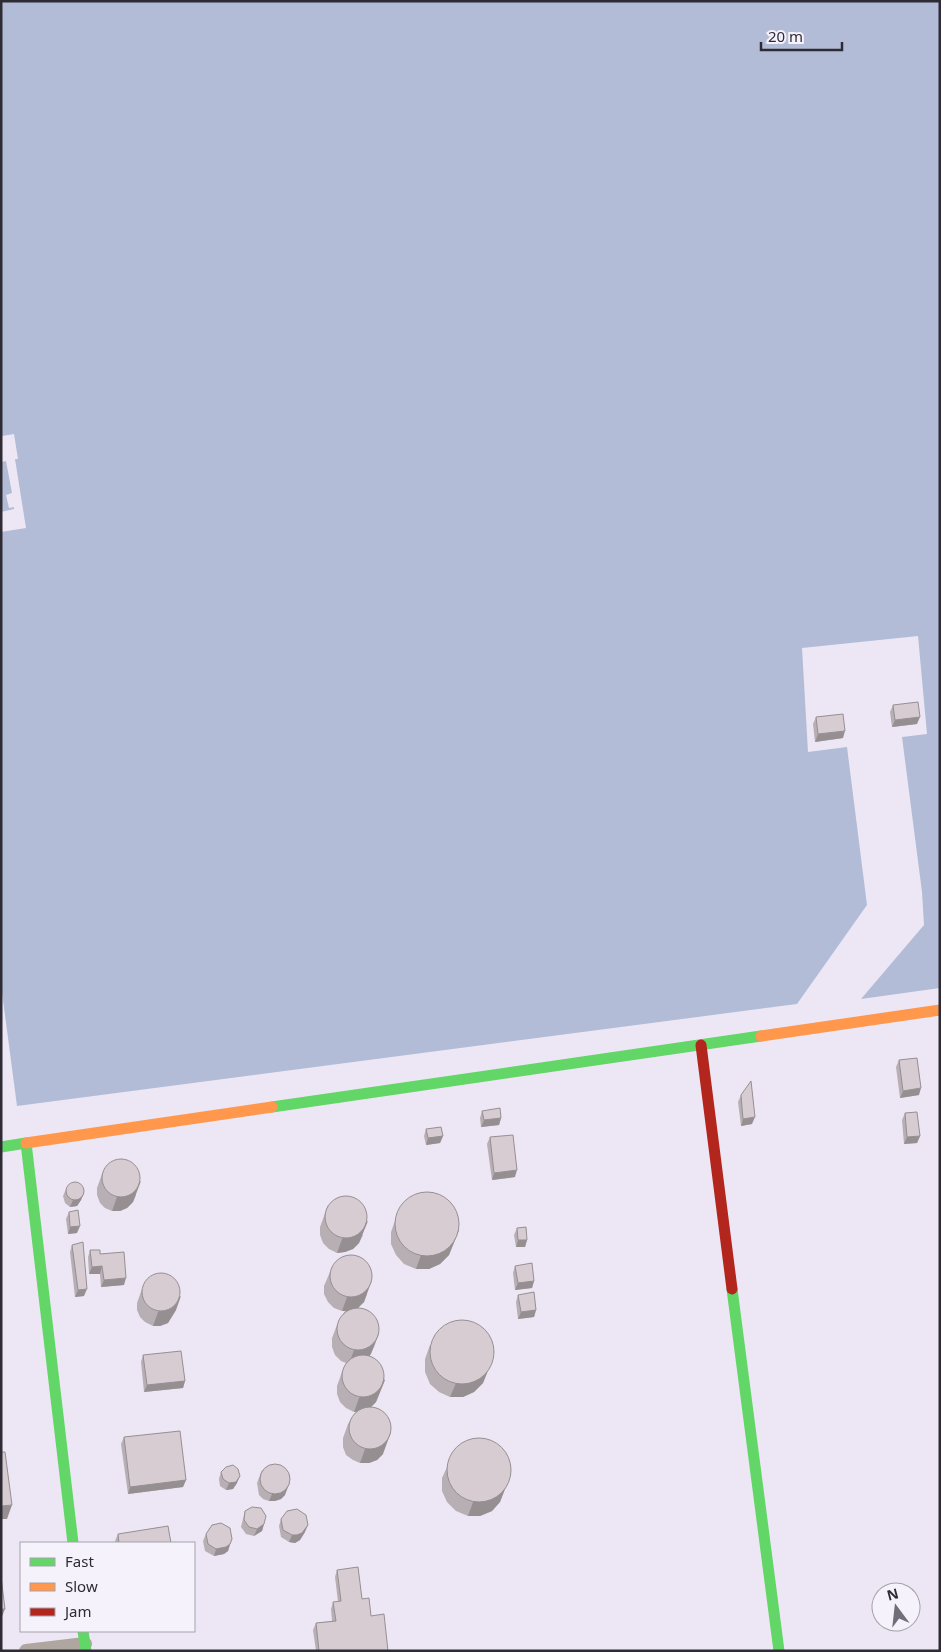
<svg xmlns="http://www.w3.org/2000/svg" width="941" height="1652" viewBox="0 0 941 1652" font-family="'Noto Sans',sans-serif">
  <rect width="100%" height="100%" fill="#ede7f5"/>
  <path fill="#b2bcd7" d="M1 1H940V988L861 999 924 925 922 892 902 737 927 734 918 636 802 648 808 752 847 747 867 905 797 1004 17 1106 1 985Z"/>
  <path fill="#ede7f5" d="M1 433 2 436 14 434 18 459H15L26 528 1 532V512L14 509V507L9 508 6 495 12 493 6 461 1 462Z"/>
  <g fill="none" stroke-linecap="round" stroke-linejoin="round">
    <path stroke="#afa6a0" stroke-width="14" d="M26 1651 85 1644"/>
    <path stroke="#63d668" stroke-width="11" d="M272 1107 761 1036
      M1 1147 26 1143 73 1543
      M732 1289 779 1651
      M83 1631 86 1651"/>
    <path stroke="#ff974d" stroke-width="11" d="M761 1036 940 1010
      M26 1143 272 1107"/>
    <path stroke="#b3261e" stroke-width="11" d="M701 1045 732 1289"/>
  </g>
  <path fill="#b8afb4" d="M893 705 917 724 892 727 890 712Z
    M816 717 843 738 815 742 813 724Z
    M899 1060 919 1095 900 1098 896 1067Z
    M741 1095 752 1124 741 1126 738 1102Z
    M482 1111 501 1118 499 1125 481 1127 480 1118Z
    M905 1113 920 1136 917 1143 904 1144 902 1120Z
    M426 1129 443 1136 440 1143 426 1145 424 1136Z
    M490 1137 515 1177 492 1180 487 1144Z
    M102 1174 136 1195 133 1202 127 1208 120 1211H112L105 1208 100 1203 97 1195V1188Z
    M66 1189 84 1193 81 1200 77 1206 70 1207 65 1203 63 1196Z
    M328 1205 363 1235 359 1243 353 1249 345 1252 337 1253 329 1249 323 1243 320 1235V1227Z
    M69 1212 77 1233 68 1234 66 1219Z
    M396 1218 459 1230 449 1255 440 1264 429 1269H416L404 1264 396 1255 391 1244V1232Z
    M517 1228 527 1240 525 1247H516L514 1235Z
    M72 1245 84 1296 75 1297 70 1252Z
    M90 1250 100 1254 124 1285 101 1287 100 1274H89L88 1257Z
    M515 1266 534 1281 532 1288 515 1290 513 1273Z
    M330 1272 367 1294 364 1302 358 1307 379 1333 374 1347 369 1356 385 1380 376 1402 371 1407 383 1454 377 1460 369 1463H360L353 1460 346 1455 343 1447V1438L348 1424 356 1412H354L346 1408 340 1402 337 1394V1386L342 1372 346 1363 341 1361 335 1355 332 1347V1338L337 1325 345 1311H342L334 1308 328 1302 324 1294V1286Z
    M142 1289 176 1310 168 1323 160 1326H153L145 1322 140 1317 137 1310V1303Z
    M518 1295 536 1310 534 1317 518 1319 516 1302Z
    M430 1345 493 1358 483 1383 474 1392 463 1397H450L439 1392 430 1384 425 1372V1359Z
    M143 1355 185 1381 183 1388 144 1392 141 1362Z
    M124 1437 186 1480 183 1487 128 1494 121 1444Z
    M448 1465 510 1476 500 1502 492 1511 480 1516H468L456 1511 447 1502 442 1491V1478Z
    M262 1470 285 1495 281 1499 275 1501H269L263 1499 259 1495 257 1483Z
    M221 1472 237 1483 233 1489 226 1490 220 1486 219 1479Z
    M245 1511 264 1524 262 1531 254 1536 246 1534 241 1527Z
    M281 1519 305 1532 300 1540 295 1543 289 1542 281 1537 279 1526Z
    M118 1534 171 1543H116L115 1541Z
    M206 1534 232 1539 228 1551 224 1554 214 1556 205 1551 203 1541Z
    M337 1570 362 1599 388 1651H316L313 1630 316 1623 332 1621 331 1609 333 1602H338L335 1577Z"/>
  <path fill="#968f92" d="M920 717 917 724 892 727 895 720Z
    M845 731 843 738 815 742 818 734Z
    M921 1088 919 1095 900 1098 903 1091Z
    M755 1117 752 1124 741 1126 743 1119Z
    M501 1118 499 1125 481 1127 484 1120Z
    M443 1136 440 1143 426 1145 428 1138Z
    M920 1136 917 1143 904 1144 907 1137Z
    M517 1170 515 1177 492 1180 494 1173Z
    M141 1181 133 1202 127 1208 120 1211H112L117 1197Z
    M84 1193 81 1200 77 1206 70 1207 73 1200Z
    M368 1221 359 1243 353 1249 345 1252 337 1253 342 1239Z
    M80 1226 77 1233 68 1234 70 1227Z
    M459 1230 449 1255 440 1264 429 1269H416L421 1255Z
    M518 1240H527L525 1247H516Z
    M102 1266 100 1274H89L92 1267Z
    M126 1278 124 1285 101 1287 104 1280Z
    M372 1280 364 1302 358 1308 350 1311H342L347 1297Z
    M534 1281 532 1288 515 1290 518 1283Z
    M87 1289 84 1296 75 1297 78 1290Z
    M181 1296 176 1310 168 1323 160 1326H153L158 1312Z
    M536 1310 534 1317 518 1319 521 1312Z
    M379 1333 371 1354 365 1361 349 1364 354 1350Z
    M493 1358 483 1383 474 1392 463 1397H450L456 1383Z
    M385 1380 376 1402 370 1408 362 1411 354 1412 359 1398Z
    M185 1381 183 1388 144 1392 147 1385Z
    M391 1432 383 1454 377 1460 369 1463H360L365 1449Z
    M240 1476 237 1483 233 1489 226 1490 229 1483Z
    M510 1476 500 1502 492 1511 480 1516H468L473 1502Z
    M186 1480 183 1487 128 1494 130 1487Z
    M290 1482 285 1495 281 1499 275 1501H269L272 1494Z
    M12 1505 7 1519H1V1506Z
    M264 1524 262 1531 254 1536 257 1529Z
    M308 1525 305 1532 300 1540 295 1543 289 1542 292 1535Z
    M230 1544 228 1551 224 1554 214 1556 216 1549Z
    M1 1609H5L1 1619Z"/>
  <path fill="#d6ccd1" stroke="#968f92" d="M918 702 920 717 895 720 893 705Z
    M843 714 845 731 818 734 816 717Z
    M917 1058 921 1088 903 1091 899 1060Z
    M751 1081 755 1117 743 1119 741 1095Z
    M500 1108 501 1118 484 1120 482 1111Z
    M917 1112 920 1136 907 1137 905 1113Z
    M441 1127 443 1136 428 1138 426 1129Z
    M513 1135 517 1170 494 1173 490 1137Z
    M102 1178a19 19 0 1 1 38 0a19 19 0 1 1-38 0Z
    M66 1191a9 9 0 1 1 18 0a9 9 0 1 1-18 0Z
    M395 1224a32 32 0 1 1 64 0a32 32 0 1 1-64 0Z
    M325 1217a21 21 0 1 1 42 0a21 21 0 1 1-42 0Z
    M78 1210 80 1226 70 1227 69 1212Z
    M526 1227 527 1240H518L517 1228Z
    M83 1242 87 1289 78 1290 72 1245Z
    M90 1250H100V1254L124 1252 126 1278 104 1280 102 1266 92 1267Z
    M330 1276a21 21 0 1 1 42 0a21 21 0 1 1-42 0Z
    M532 1263 534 1281 518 1283 515 1266Z
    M142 1292a19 19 0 1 1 38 0a19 19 0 1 1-38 0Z
    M534 1292 536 1310 521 1312 518 1295Z
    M337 1329a21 21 0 1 1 42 0a21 21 0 1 1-42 0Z
    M430 1352a32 32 0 1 1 64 0a32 32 0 1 1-64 0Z
    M181 1351 185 1381 147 1385 143 1355Z
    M342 1376a21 21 0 1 1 42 0a21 21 0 1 1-42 0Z
    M349 1428a21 21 0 1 1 42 0a21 21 0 1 1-42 0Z
    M180 1431 186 1480 130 1487 124 1437Z
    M447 1470a32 32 0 1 1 64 0a32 32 0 1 1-64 0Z
    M1 1452H5L12 1505 1 1506Z
    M260 1479a15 15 0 1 1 30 0a15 15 0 1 1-30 0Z
    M233 1465 238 1469 240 1476 236 1482 229 1483 223 1479 221 1472 226 1467Z
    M252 1507 261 1508 266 1516 264 1524 257 1529 249 1527 244 1520 245 1511Z
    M297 1509 306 1515 308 1525 302 1533 297 1535H292L283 1530 281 1519 287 1511Z
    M221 1523 230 1528 232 1539 230 1544 226 1547 216 1549 208 1544 206 1534 212 1525Z
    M168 1526 171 1543H119L118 1534Z
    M358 1567 362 1599 369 1598 371 1616 384 1614 388 1651H319L316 1623 336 1621 333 1602 341 1601 337 1570Z
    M1 1577 5 1609H1Z"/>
  <rect width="941" height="1652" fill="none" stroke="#2f2b35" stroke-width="5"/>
  <rect x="20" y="1542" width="175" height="90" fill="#f6f2fc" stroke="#a6a2ac"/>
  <rect x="30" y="1558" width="25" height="8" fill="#63d668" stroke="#a6a2ac"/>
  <text x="65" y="1567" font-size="15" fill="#2f2b35">Fast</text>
  <rect x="30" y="1583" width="25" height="8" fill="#ff974d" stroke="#a6a2ac"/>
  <text x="65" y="1592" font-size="15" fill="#2f2b35">Slow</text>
  <rect x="30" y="1608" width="25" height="8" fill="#b3261e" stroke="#a6a2ac"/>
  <text x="65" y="1617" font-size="15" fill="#2f2b35">Jam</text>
  <g transform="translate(896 1607) rotate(345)"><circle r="24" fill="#f6f2fc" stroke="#a6a2ac"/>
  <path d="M0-4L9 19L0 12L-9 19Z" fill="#726d78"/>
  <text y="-8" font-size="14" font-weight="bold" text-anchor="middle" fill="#2f2b35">N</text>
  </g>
  <path d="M761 42v8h81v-8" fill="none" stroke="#2f2b35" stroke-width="2.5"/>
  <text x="768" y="42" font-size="15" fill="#2f2b35" stroke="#f6f2fc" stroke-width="4" paint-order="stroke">20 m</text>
</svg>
